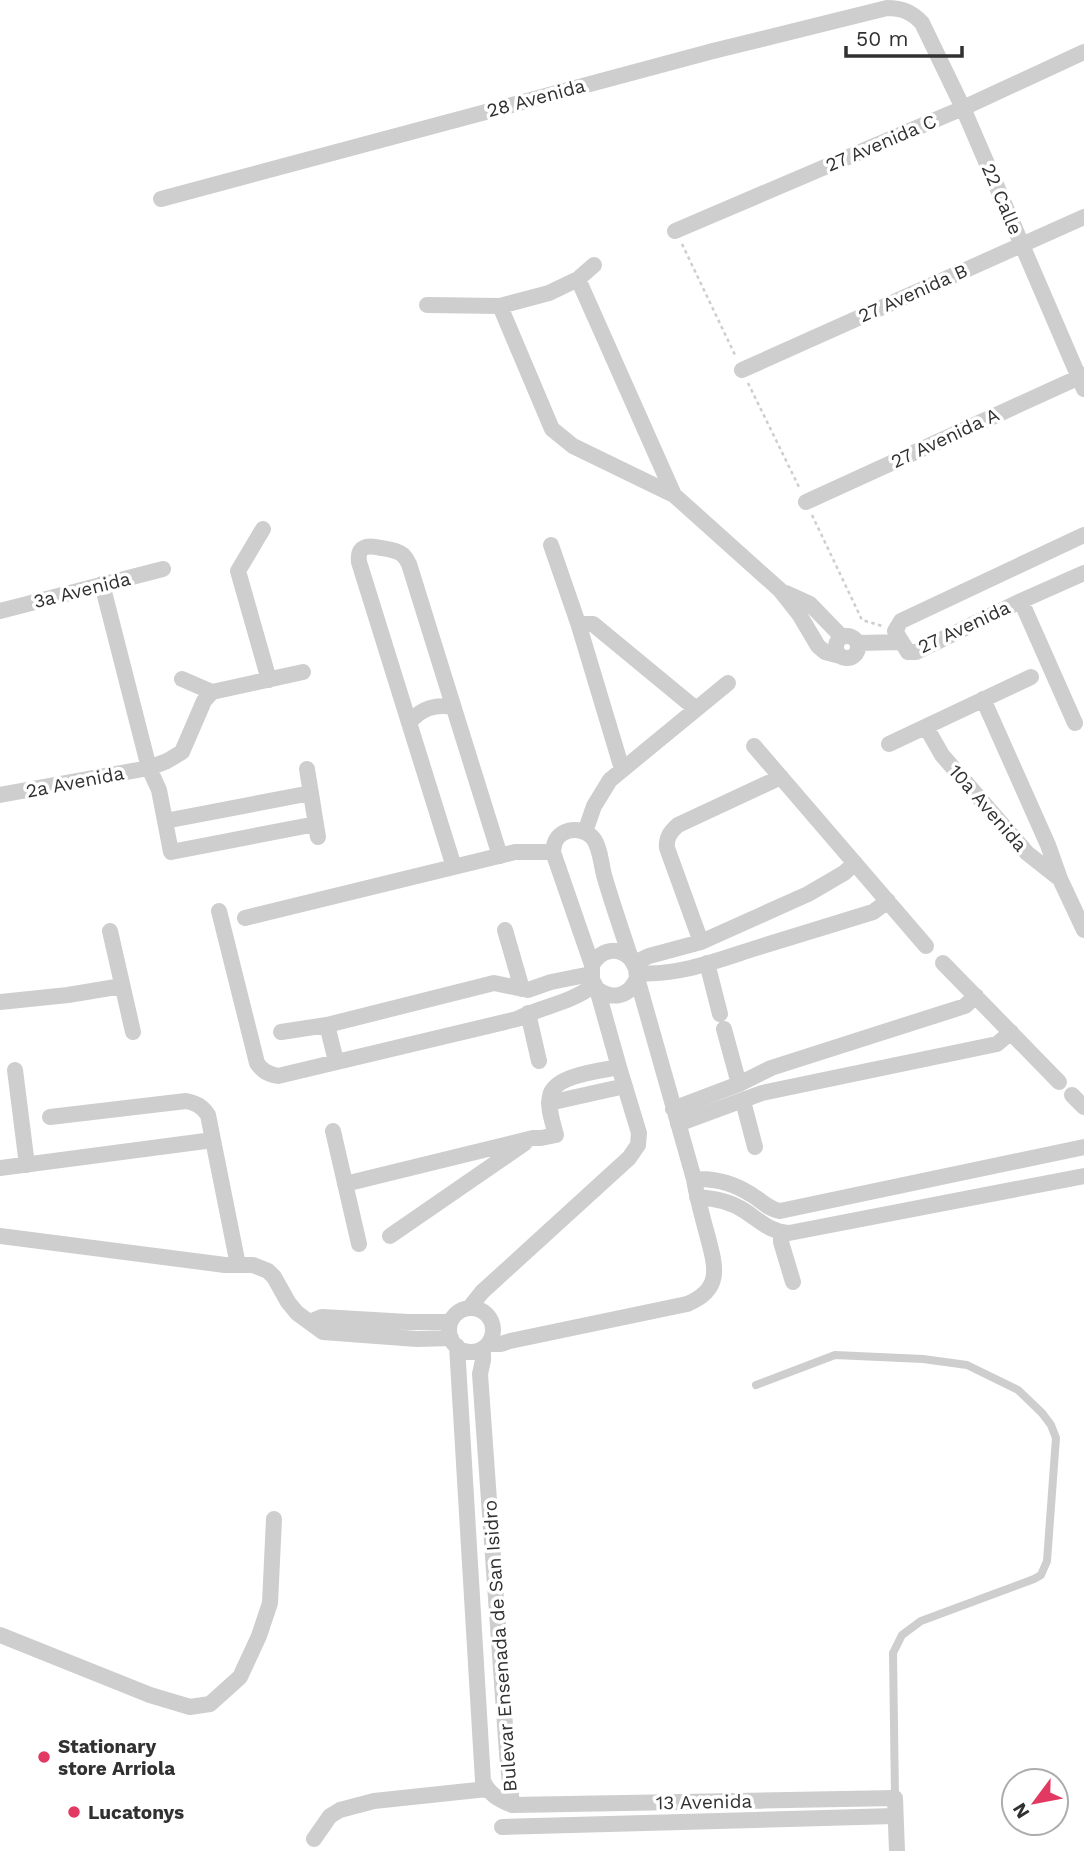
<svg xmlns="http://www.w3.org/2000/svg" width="1084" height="1851" viewBox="0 0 1084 1851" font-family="'Work Sans',sans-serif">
  <rect width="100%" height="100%" fill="#fff"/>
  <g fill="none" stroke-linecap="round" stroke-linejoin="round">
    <path stroke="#cecece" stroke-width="2.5" stroke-dasharray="3.5 3.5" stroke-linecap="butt" d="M682 244 735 355
      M748 383 799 487
      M812 515 862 620 882 626"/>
    <path stroke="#cecece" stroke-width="8" d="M756 1385 835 1355 923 1359 967 1365 1018 1390 1042 1413 1051 1425 1056 1438 1047 1561 1041 1575 1034 1579 921 1621 902 1635 893 1653 895 1798"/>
    <path stroke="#cecece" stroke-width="16" d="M161 199 713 51 887 8C902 8 912 12 922 23L963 108 1084 389
      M675 231 963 108 1084 52
      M578 279 674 495 780 590 799 614 818 646 825 652 840 656
      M427 305 500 306 549 293 578 279 594 265
      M500 306 552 429 573 446 674 495
      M742 370 1084 217
      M806 502 1084 375
      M263 529 238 571 269 680
      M1084 535 901 621 895 631 908 652H916L1021 601 1084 573
      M551 545 579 626 622 769
      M102 584 149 768 159 790 171 852 316 824
      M786 593 810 604 842 637
      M1021 601 1075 723
      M0 611 163 569
      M579 626 586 624H593L696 709
      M836 647a11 11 0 1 1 22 0a11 11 0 1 1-22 0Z
      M858 643 902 642
      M182 679 212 692
      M409 723C421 708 435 704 453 707
      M926 727 942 755 1027 853 1060 879 1048 845 983 699
      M889 744 1031 677
      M754 746 926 946
      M307 769 318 837
      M0 795 149 768 167 761 182 752 204 701 212 692 303 672
      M165 821 311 793
      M585 832 594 806 610 780 728 683
      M454 867 359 562C357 545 368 545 381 548 388 549 397 550 403 555 406 558 407 560 409 564L500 856
      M1060 879 1084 930
      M219 911 257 1063C262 1071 268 1074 278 1076L517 1019C543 1006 571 1003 594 985
      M245 918 515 852H553
      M505 930 522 989
      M110 931 133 1032
      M701 942 667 848C666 838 670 832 678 825L781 777
      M634 963 649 956 701 942 808 894 844 873 855 863
      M707 963 720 1014
      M943 963 1059 1082
      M592 965C601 949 618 946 631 959
      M637 973C677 976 716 961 753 949 793 937 833 924 873 912L888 901
      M597 989C613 1001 630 996 637 978
      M0 1002 68 995 122 986
      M528 1013 539 1061
      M327 1025 336 1061
      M724 1029 739 1084
      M281 1032 327 1025 494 983 528 990 551 982 591 974
      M15 1070 27 1165
      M1072 1095 1084 1107
      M743 1101 755 1147
      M549 1103 625 1086
      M673 1109 739 1084 771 1068 965 1006 976 996
      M50 1117 186 1101C196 1103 202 1106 208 1115L238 1265
      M678 1124 762 1093 997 1044 1011 1032
      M333 1131 359 1244
      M0 1168 213 1140
      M694 1179C715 1178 734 1183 752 1195 762 1201 768 1209 780 1211L1084 1147
      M345 1184 533 1138H541L556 1135C553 1123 547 1107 550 1096 554 1075 600 1071 619 1067
      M697 1197C714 1198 730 1201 745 1211 760 1221 770 1232 789 1233L1084 1176
      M781 1233V1242L793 1282
      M0 1236 225 1265H253L268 1271 274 1277 288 1302 297 1313 323 1332 417 1339 451 1338
      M390 1236 525 1143
      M470 1307 482 1292 629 1158 638 1145 639 1133 619 1067 597 989 592 980V965L553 852C554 844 555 838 563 833 572 828 585 829 593 838 600 847 601 863 604 875 612 903 622 931 631 959L636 968 637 978 694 1179C697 1198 702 1216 707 1234 715 1265 724 1289 687 1304L510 1341 501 1344H488
      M449 1330a22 22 0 1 1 44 0a22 22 0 1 1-44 0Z
      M310 1322 322 1317 408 1322H450
      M457 1346 483 1781C490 1795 498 1799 512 1805L895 1798 897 1851
      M483 1349V1360L480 1374 507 1753 512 1805
      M0 1635 150 1695 190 1707 210 1704 240 1677 259 1636 270 1603 274 1519
      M502 1827 895 1816
      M314 1839 330 1816 340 1810 374 1801 487 1789"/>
  </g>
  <g fill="#e13961" stroke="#fff" stroke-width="2.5">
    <circle cx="44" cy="1757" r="7"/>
    <circle cx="74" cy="1812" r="7"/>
  </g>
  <g text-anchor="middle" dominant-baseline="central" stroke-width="7" stroke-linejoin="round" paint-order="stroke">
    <g font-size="19" fill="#313131" stroke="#fff">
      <text transform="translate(536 98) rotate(-15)">28 Avenida</text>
      <text transform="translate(881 143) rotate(-23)">27 Avenida C</text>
      <text transform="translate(1002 199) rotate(67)">22 Calle</text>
      <text transform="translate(913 293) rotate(-24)">27 Avenida B</text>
      <text transform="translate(945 438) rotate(-25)">27 Avenida A</text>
      <text transform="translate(82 590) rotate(-14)">3a Avenida</text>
      <text transform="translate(964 627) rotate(-25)">27 Avenida</text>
      <text transform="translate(75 782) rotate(-11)">2a Avenida</text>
      <text transform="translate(988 808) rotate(49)">10a Avenida</text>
      <text transform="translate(500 1646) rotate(-94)">Bulevar Ensenada de San Isidro</text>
      <text transform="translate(704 1802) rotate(-1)">13 Avenida</text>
    </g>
    <g font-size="19" font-weight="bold" fill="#313131" stroke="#fff" text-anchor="start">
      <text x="58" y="1746">Stationary<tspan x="58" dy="22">store Arriola</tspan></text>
      <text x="88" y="1812">Lucatonys</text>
    </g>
  </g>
  <g transform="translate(1035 1802) rotate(238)"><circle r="33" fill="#ffffff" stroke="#adadad" stroke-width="2"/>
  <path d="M0-5L12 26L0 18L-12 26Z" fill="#e13961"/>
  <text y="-10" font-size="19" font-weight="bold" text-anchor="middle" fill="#313131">N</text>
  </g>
  <path d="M846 46v10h116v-10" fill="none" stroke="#313131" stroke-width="3.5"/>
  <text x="856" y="46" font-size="21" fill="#313131" stroke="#ffffff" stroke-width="5" paint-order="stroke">50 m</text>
</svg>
